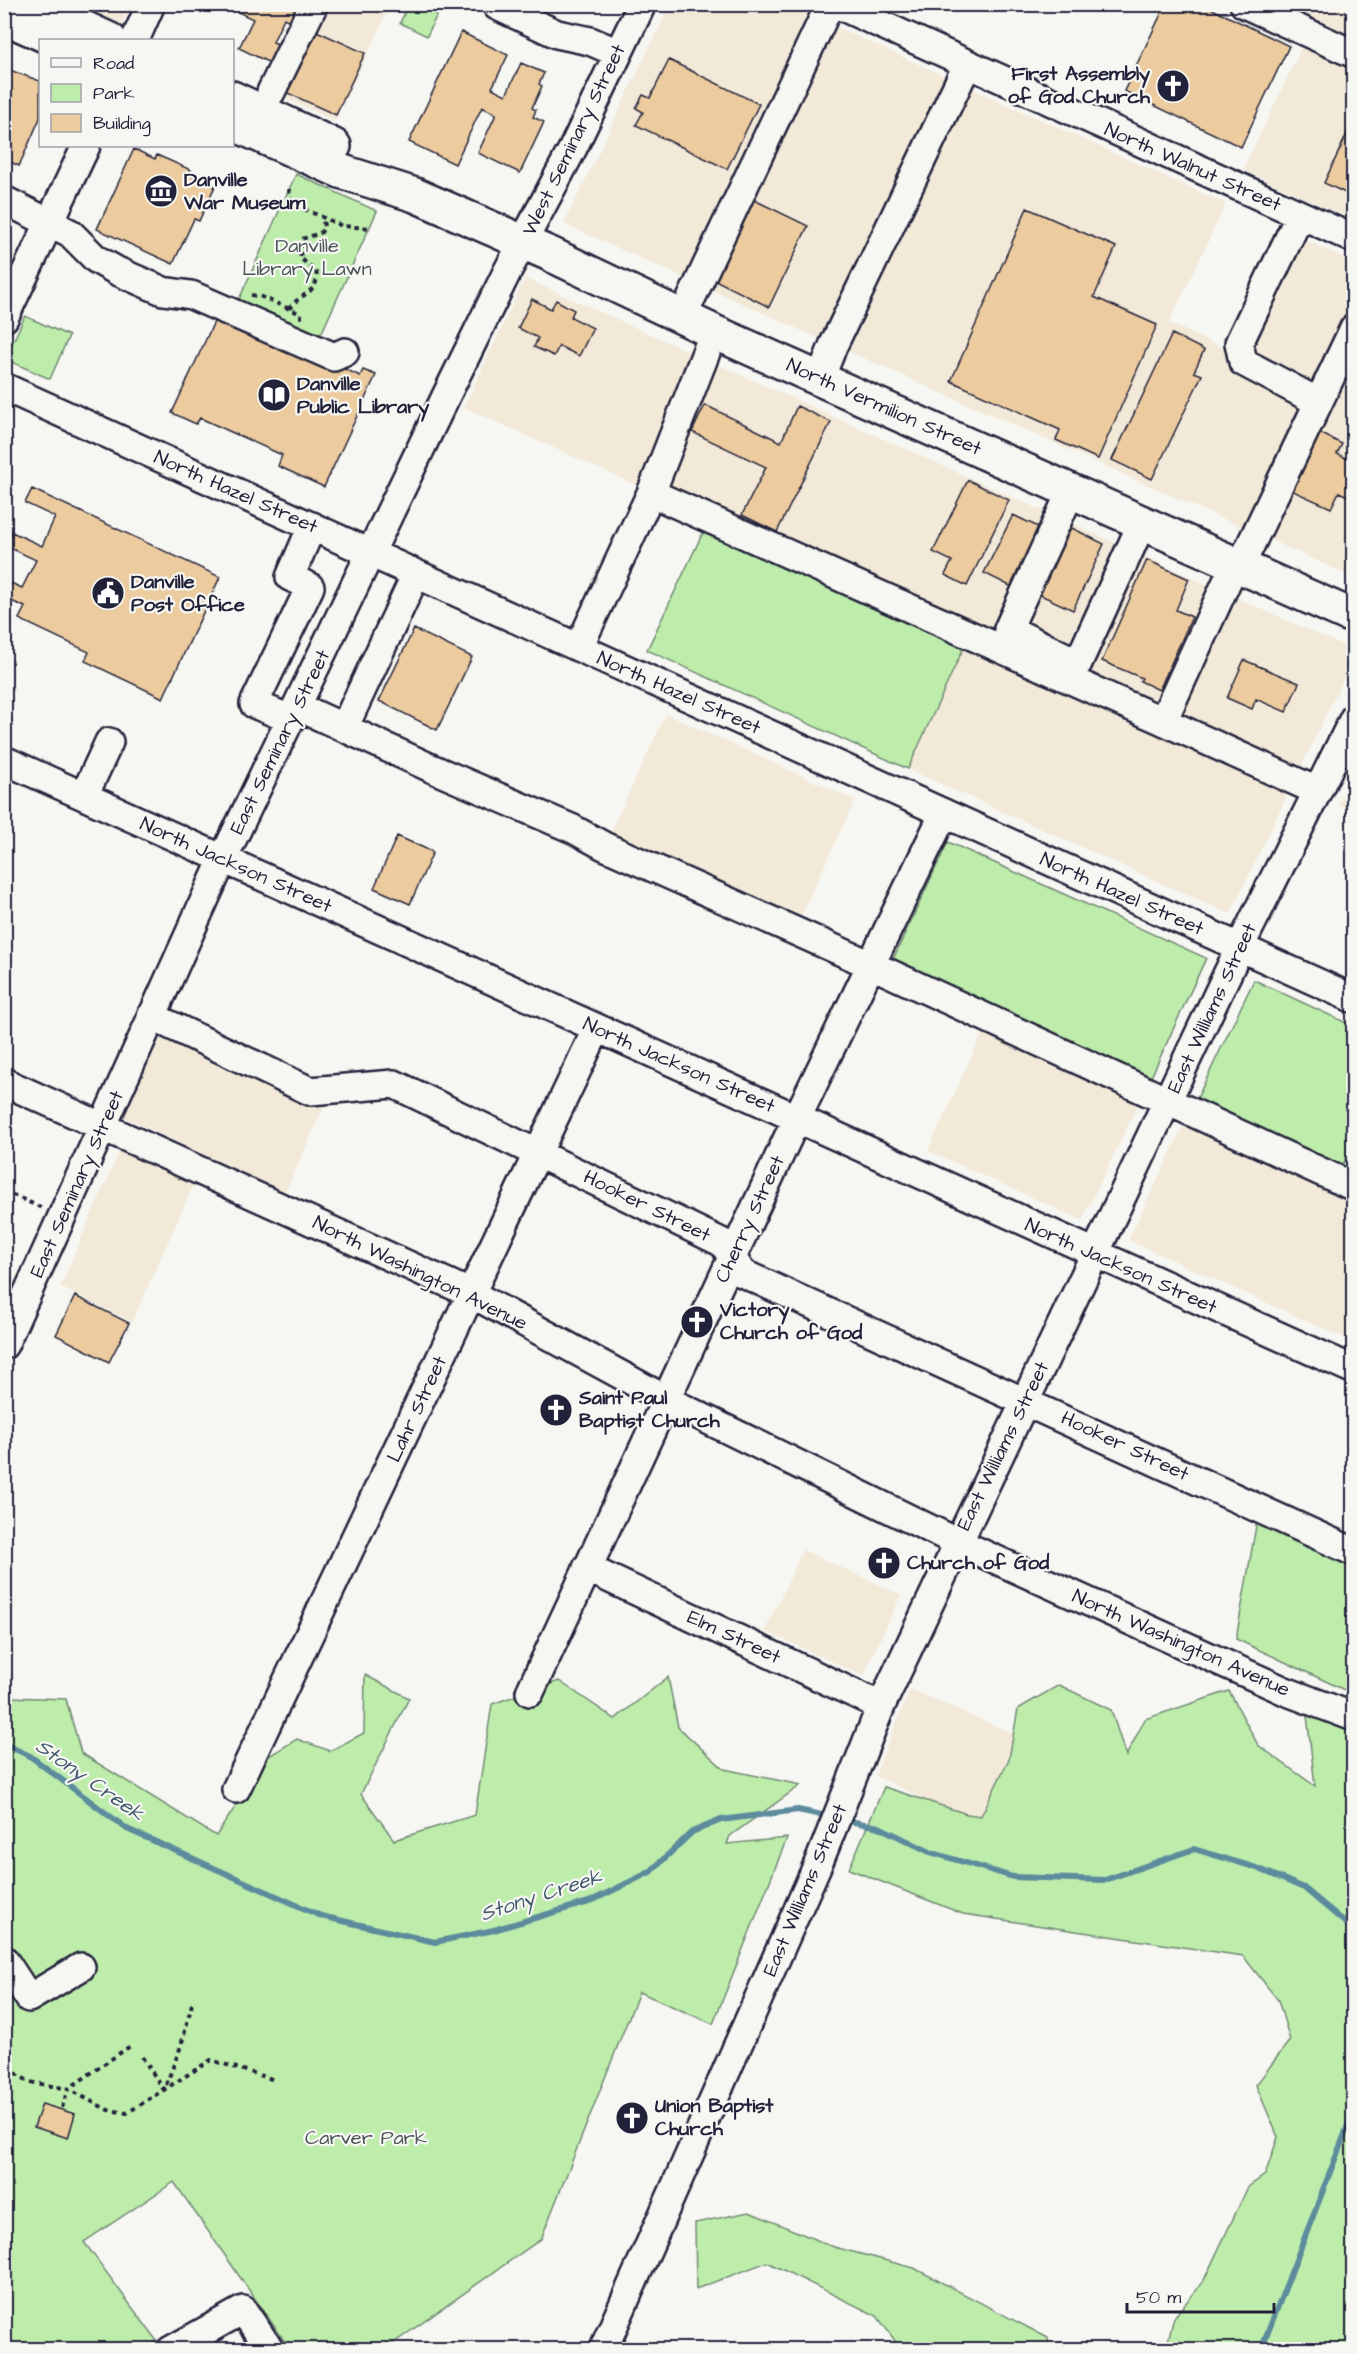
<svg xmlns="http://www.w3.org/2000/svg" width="1358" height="2354" viewBox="0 0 1358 2354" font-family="'Architects Daughter',sans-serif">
  <rect width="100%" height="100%" fill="#f6f6f2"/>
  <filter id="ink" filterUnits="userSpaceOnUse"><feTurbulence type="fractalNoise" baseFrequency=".0167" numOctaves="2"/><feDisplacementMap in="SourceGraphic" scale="12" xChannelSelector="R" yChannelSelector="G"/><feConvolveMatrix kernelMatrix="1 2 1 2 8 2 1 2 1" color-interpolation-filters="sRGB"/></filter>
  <g filter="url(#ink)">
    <path fill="#f3e9d9" d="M77 5H131L121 25Z
      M314 5H391L335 121 271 92Z
      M670 5H788L1226 204 1169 323 1234 353 1291 233 1353 262V577L564 224Z
      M1244 5H1353V220L1243 170 1308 34Z
      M525 278 1353 650V659L1230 914 908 769 969 637 464 407Z
      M666 714 855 800 794 931 604 846Z
      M1353 772 1354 811H1353L1338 804Z
      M988 1021 1145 1090 1082 1220 928 1151Z
      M161 1033 332 1089 285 1193 122 1116Z
      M1191 1111 1353 1187V1342L1128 1240Z
      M120 1150 194 1184 132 1322 60 1287Z
      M803 1550 901 1595 863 1676 765 1631Z
      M910 1689 1014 1734 1009 1759 981 1816 967 1814 927 1800 875 1776Z"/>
    <path fill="#beedab" stroke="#708873" stroke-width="1.5" d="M408 5H426L439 10 427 36 400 23Z
      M296 174 377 211 317 343 236 306Z
      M25 316 69 336 50 379 5 359Z
      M709 520 969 636 908 769 647 650Z
      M948 842 1206 958 1145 1090 887 972Z
      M1254 980 1353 1026V1143L1336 1179 1191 1111Z
      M1259 1509 1353 1552V1694L1236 1639Z
      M365 1675 409 1698 361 1794 394 1840 475 1815 492 1704 559 1681 615 1719 668 1677 678 1727 724 1769 801 1785 730 1836 727 1844 787 1838 713 2024 639 1992 541 2239 385 2349H290L174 2182 84 2242 157 2341 144 2349H5L4 1691 9 1697 66 1699 81 1753 216 1836 269 1756 297 1739 330 1751 364 1733Z
      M1059 1685 1111 1710 1126 1756 1145 1719 1229 1691 1258 1745 1315 1786 1306 1706 1353 1728V2349H1166L1174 2317 1203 2282 1248 2187 1265 2175 1278 2137 1256 2085 1290 2040 1278 2000 1243 1956 963 1914 849 1869 884 1787 967 1814 981 1816 1009 1759 1018 1709Z
      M749 2212 834 2247 914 2268 1048 2338 1049 2349H901L877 2316 767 2262 696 2289 695 2223Z"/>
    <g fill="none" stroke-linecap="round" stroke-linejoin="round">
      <path stroke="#5c8b9d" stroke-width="6" d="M4 1744 30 1756 127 1829 321 1916 435 1942 494 1930 589 1902 650 1872 692 1832 721 1820 798 1810 831 1817
        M844 1820 879 1827 930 1852 1013 1877 1105 1880 1194 1849 1257 1868 1304 1888 1348 1925 1354 1941
        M1261 2350 1353 2113 1354 2102"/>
    </g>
    <path fill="#eccb9e" stroke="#22223b" stroke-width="1.5" d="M242 4H301L293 23 284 18 273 42 281 45 272 64 239 48 253 19 238 12Z
      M1166 4H1202L1289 46 1241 147 1124 91Z
      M310 28 365 53 336 115 281 90Z
      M461 32 508 55 492 88 506 95 521 63 544 73 539 84 542 86 532 108 536 110 533 117 544 122 520 173 478 153 496 114 482 107 455 164 409 142Z
      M669 60 759 104 727 169 636 125 643 112 636 108 643 95 650 98Z
      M4 68 40 81V118L19 166 4 159Z
      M1354 119V197L1324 183Z
      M134 149 155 159 157 155 191 170 189 174 215 186 199 221 194 219 173 264 97 229Z
      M750 198 808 226 769 307 711 278Z
      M1027 208 1116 247 1094 297 1157 325 1098 459 1056 440 1060 430 951 381Z
      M532 299 551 309 556 300 574 310 571 317 593 328 579 356 559 346 554 356 534 347 538 338 518 328Z
      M219 311 360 376 363 370 376 375 324 487 278 466 282 455 200 418 196 424 172 413Z
      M1172 334 1204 350 1194 372 1202 375 1152 479 1112 460Z
      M705 405 781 442 797 406 831 422 777 532 742 515 766 467 692 432Z
      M1320 433 1342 444 1337 454 1354 462V499L1339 492 1331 508 1293 491Z
      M968 480 1009 500 967 586 945 575 952 561 933 552Z
      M32 489 220 577 163 698 85 661 89 652 19 619 25 607 4 598V580L22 588 36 560 6 546 12 532 42 546 55 517 25 503Z
      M1013 515 1049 532 1020 591 984 573Z
      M1066 525 1104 544 1073 610 1034 592Z
      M1147 560 1189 579 1176 610 1192 617 1159 690 1140 681 1142 678 1102 661Z
      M414 629 472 657 437 730 379 701Z
      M1244 660 1299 683 1286 712 1256 699 1252 709 1227 698Z
      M397 836 433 852 410 904 374 888Z
      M75 1296 129 1323 109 1362 56 1335Z
      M42 2104 75 2114 68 2138 34 2127Z"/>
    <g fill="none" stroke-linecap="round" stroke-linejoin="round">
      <defs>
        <path id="minor" d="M836 4 1354 239
          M1244 4 1354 54
          M497 6 557 34 590 41 618 53
          M135 40 151 4
          M271 92 314 4
          M4 200 70 233 96 259 117 271 163 291 191 295 334 357 345 352
          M1300 215 1239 343 1243 362 1318 402
          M683 316 830 4
          M4 318 86 146
          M820 379 833 346 967 65
          M4 387 1354 999
          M1071 491 1008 629 1078 663 1142 523
          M651 493 1163 721
          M1235 564 1163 721 1317 791
          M1240 567 1354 328
          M579 647 651 493 714 332
          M297 706 431 768 573 829 604 846 887 972 1354 1187
          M290 719 254 704 310 587 290 577 312 526
          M344 728 416 574
          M4 760 1354 1370
          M84 796 109 742
          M151 1016 310 1091 394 1084 723 1243 742 1273 1354 1552
          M4 1082 472 1294 667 1400 957 1542 1285 1691 1354 1717
          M4 1345 223 859 447 394 508 270 573 148 642 4
          M587 1568 881 1706
          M530 1692 797 1118 944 813
          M236 1789 597 1028
          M4 1960 29 1998 81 1967
          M171 2350 243 2310 270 2350
          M603 2350 821 1857 881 1706 1240 947 1354 718"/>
        <path id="major" d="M32 4 110 40
          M4 17 56 40
          M232 98 334 146
          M232 123 340 171 415 195 550 254 714 332 1354 617"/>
      </defs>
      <use href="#minor" stroke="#22223b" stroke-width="32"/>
      <use href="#major" stroke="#22223b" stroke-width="38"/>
      <path stroke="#22223b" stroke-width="4" stroke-dasharray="4.5 4.5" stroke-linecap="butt" d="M289 189 290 198 300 207 342 226 370 228
        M251 295 262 297 301 314V319
        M289 309C299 293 321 293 316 271L300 258 302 239 320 233 324 229 323 217
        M4 1191 42 1208
        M142 2057 164 2090 181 2046 193 2000
        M4 2059 18 2075 30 2082 68 2089 108 2110 127 2113 211 2060 275 2080
        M62 2108 68 2089 133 2044"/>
      <use href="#minor" stroke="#f6f6f2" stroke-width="27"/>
      <use href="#major" stroke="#f6f6f2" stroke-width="33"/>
    </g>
  </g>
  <defs>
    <symbol id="church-disc" viewBox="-11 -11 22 22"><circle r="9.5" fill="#22223b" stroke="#f6f6f2"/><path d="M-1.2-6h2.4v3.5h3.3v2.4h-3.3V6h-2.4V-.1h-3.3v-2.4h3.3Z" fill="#fff"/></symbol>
    <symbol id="museum-disc" viewBox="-11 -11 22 22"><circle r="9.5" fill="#22223b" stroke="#f6f6f2"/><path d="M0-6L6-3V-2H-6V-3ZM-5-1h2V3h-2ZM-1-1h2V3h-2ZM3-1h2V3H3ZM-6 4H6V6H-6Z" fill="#fff"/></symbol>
    <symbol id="library-disc" viewBox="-11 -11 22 22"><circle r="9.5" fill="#22223b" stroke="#f6f6f2"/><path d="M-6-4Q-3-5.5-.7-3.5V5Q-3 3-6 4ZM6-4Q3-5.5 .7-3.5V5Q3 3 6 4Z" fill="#fff"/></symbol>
    <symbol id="civic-disc" viewBox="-11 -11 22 22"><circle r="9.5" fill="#22223b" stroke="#f6f6f2"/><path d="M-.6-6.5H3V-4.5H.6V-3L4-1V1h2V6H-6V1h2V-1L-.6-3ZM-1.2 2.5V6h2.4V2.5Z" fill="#fff"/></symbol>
  </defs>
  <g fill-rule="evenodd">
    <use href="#church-disc" x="1154" y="67" width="38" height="38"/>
    <use href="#museum-disc" x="142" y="172" width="38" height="38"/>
    <use href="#library-disc" x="255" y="376" width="38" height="38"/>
    <use href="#civic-disc" x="89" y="574" width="38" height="38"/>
    <use href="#church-disc" x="678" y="1303" width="38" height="38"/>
    <use href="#church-disc" x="537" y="1391" width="38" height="38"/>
    <use href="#church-disc" x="865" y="1544" width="38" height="38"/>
    <use href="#church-disc" x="613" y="2099" width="38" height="38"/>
  </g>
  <g text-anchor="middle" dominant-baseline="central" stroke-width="4.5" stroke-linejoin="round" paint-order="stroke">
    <g font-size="20" font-weight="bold" fill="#22223b" stroke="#f6f6f2" text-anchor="start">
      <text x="1150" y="74" text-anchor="end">First Assembly<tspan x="1150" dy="23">of God Church</tspan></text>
      <text x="184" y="180">Danville<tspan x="184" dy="23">War Museum</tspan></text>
      <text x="297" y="384">Danville<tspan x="297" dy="23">Public Library</tspan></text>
      <text x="131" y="582">Danville<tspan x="131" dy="23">Post Office</tspan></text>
      <text x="720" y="1310">Victory<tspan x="720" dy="23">Church of God</tspan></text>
      <text x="579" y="1398">Saint Paul<tspan x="579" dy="23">Baptist Church</tspan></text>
      <text x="907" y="1563">Church of God</text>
      <text x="655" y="2106">Union Baptist<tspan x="655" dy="23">Church</tspan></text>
    </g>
    <g font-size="20" fill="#22223b" stroke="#f6f6f2">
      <text transform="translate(574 140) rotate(-64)">West Seminary Street</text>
      <text transform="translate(1193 167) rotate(24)">North Walnut Street</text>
      <text transform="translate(884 407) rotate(24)">North Vermilion Street</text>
      <text transform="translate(236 492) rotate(24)">North Hazel Street</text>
      <text transform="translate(679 693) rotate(24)">North Hazel Street</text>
      <text transform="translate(280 742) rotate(-64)">East Seminary Street</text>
      <text transform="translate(236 865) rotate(24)">North Jackson Street</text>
      <text transform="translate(1122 894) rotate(24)">North Hazel Street</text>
      <text transform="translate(1212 1008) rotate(-65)">East Williams Street</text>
      <text transform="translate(679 1065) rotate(24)">North Jackson Street</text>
      <text transform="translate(77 1184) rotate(-66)">East Seminary Street</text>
      <text transform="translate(647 1206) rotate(26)">Hooker Street</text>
      <text transform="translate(750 1219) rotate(-65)">Cherry Street</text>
      <text transform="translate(1121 1266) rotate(24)">North Jackson Street</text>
      <text transform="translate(420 1273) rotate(26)">North Washington Avenue</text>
      <text transform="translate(417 1409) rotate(-65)">Lahr Street</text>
      <text transform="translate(1003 1446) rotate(-64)">East Williams Street</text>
      <text transform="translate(1125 1446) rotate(25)">Hooker Street</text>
      <text transform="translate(734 1637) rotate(25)">Elm Street</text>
      <text transform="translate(1181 1643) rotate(24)">North Washington Avenue</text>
      <text transform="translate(805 1890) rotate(-67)">East Williams Street</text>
    </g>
    <g font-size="20" fill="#495557" stroke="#f6f6f2">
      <text x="307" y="246">Danville<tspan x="307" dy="23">Library Lawn</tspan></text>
      <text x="366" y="2138">Carver Park</text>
    </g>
    <g font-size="21" font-style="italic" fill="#3f576c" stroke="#f6f6f2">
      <text transform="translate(90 1780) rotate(35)">Stony Creek</text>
      <text transform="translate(541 1895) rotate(-18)">Stony Creek</text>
    </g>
  </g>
  <rect width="1358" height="2354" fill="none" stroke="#f6f6f2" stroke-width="24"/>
  <rect x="12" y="12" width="1334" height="2330" fill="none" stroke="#22223b" stroke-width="2" filter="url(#ink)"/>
  <rect x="39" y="39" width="195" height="108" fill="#f6f6f2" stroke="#a1a1a9" stroke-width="1.5"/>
  <rect x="51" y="58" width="30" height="9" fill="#f6f6f2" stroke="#a1a1a9" stroke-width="1.5"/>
  <text x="93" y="69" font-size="18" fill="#22223b">Road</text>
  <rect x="51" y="84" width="30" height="18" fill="#beedab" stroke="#a1a1a9" stroke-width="1.5"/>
  <text x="93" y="99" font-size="18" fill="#22223b">Park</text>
  <rect x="51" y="114" width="30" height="18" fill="#eccb9e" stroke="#a1a1a9" stroke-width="1.5"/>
  <text x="93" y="129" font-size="18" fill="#22223b">Building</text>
  <path d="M1127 2303v9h147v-9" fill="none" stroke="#22223b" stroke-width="3"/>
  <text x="1136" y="2303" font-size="18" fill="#22223b" stroke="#f6f6f2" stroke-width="4.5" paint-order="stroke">50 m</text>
</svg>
